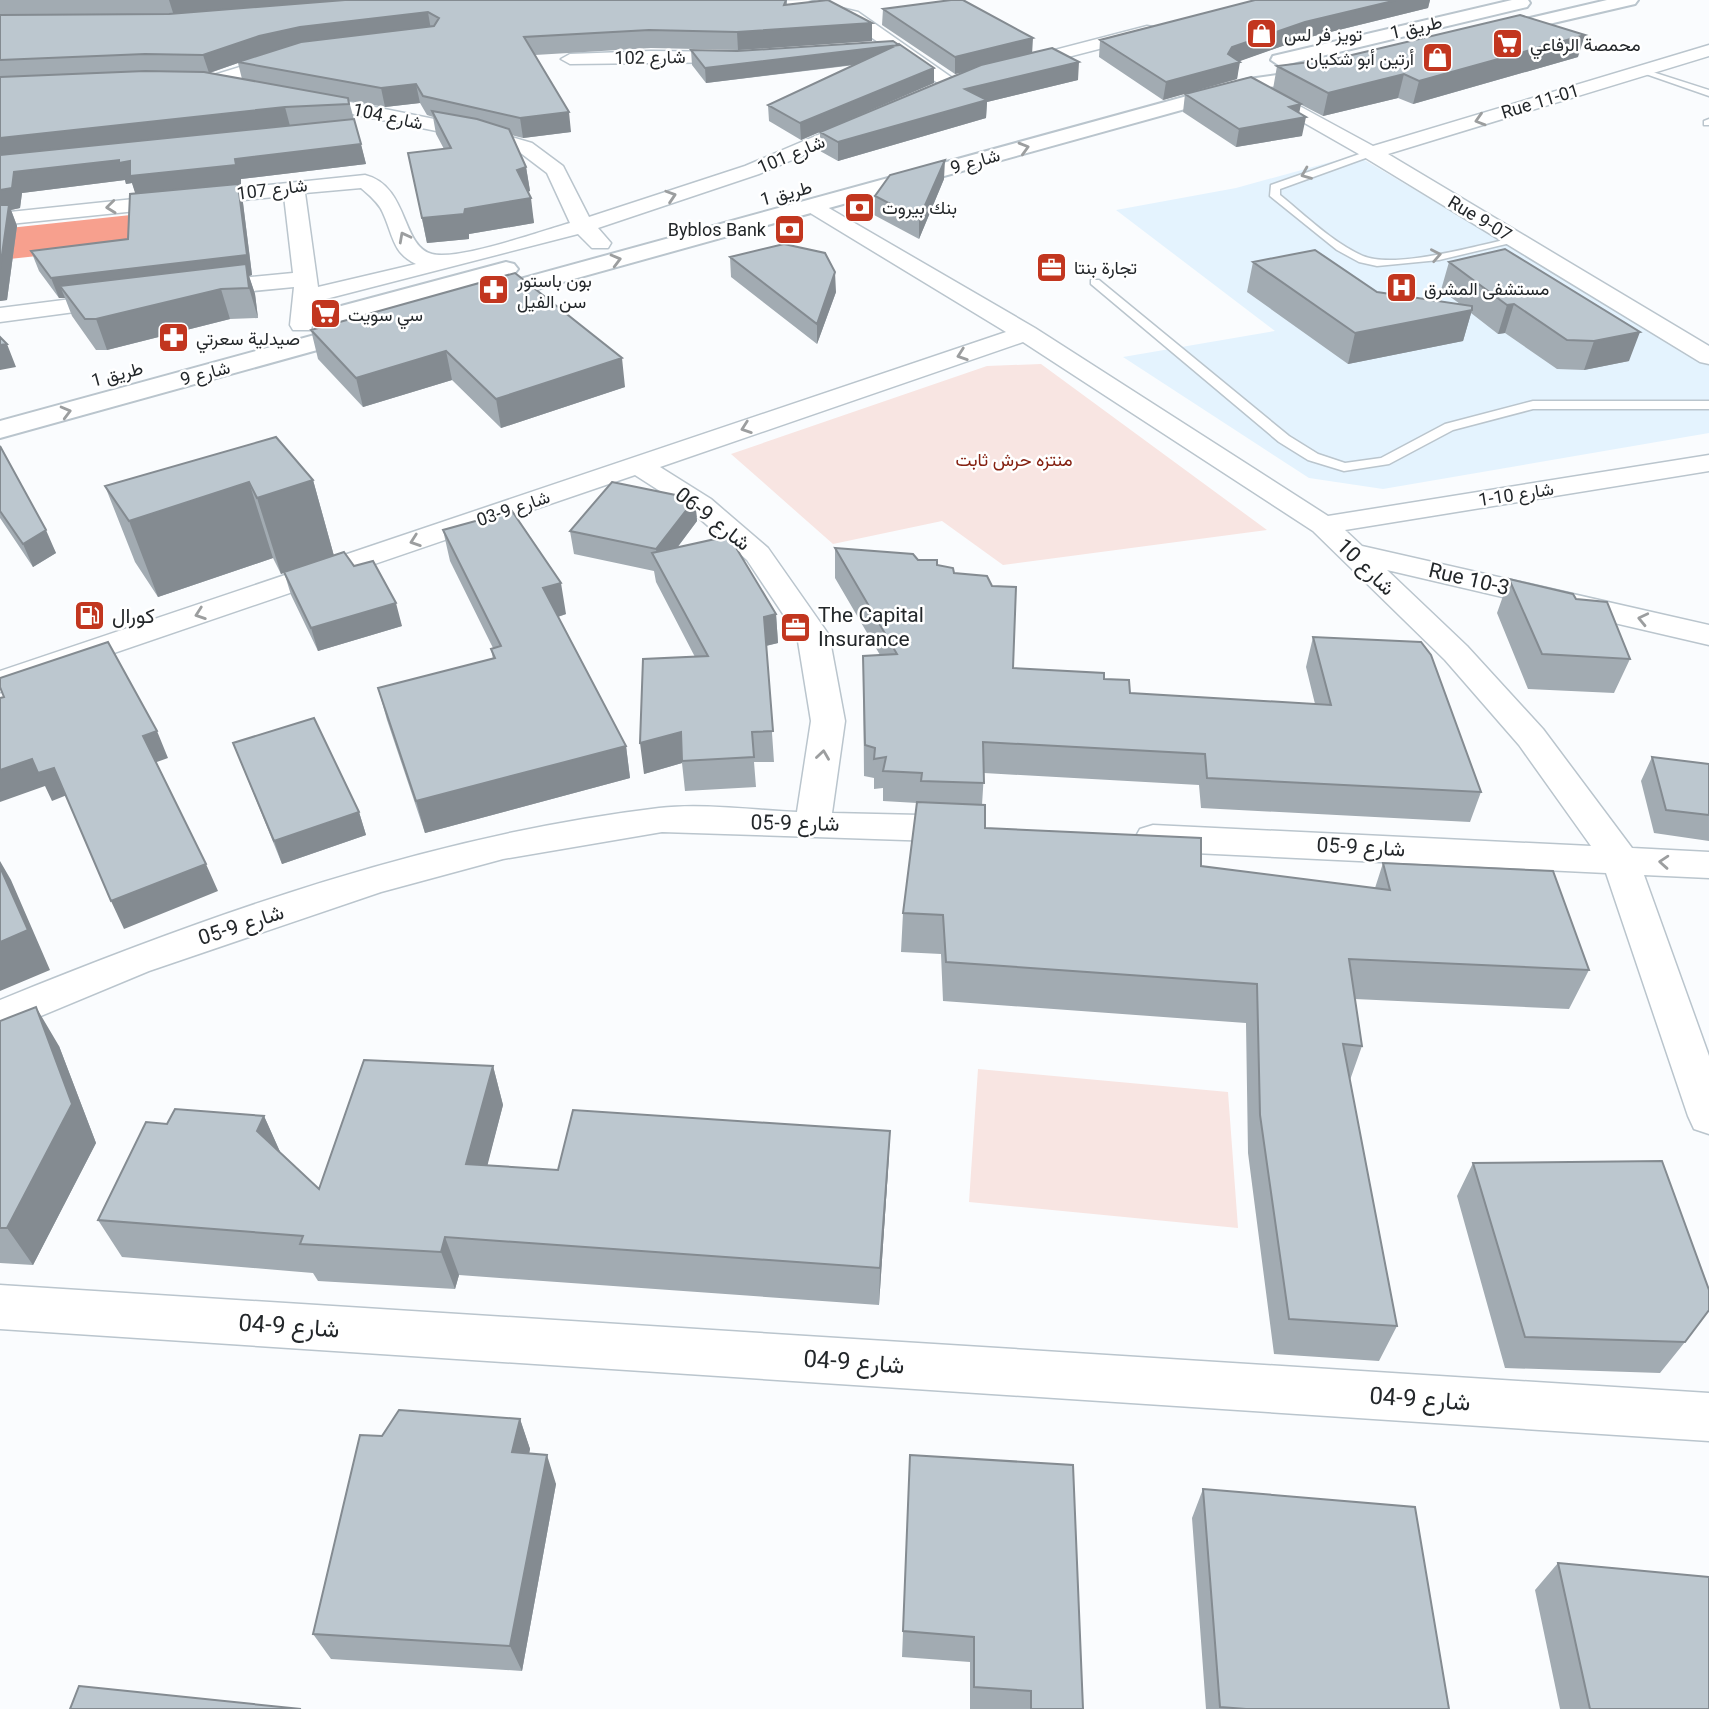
<svg xmlns="http://www.w3.org/2000/svg" width="1709" height="1709" viewBox="0 0 1709 1709" font-family="Roboto,Vazirmatn,sans-serif">
  <rect width="100%" height="100%" fill="#fafcfe"/>
  <path fill="#e4f3fe" d="M1356 155 1709 363V433L1383 489 1309 478 1123 357 1275 331 1116 210 1236 188Z"/>
  <path fill="#f8e5e2" d="M1041 364 1267 530 1003 565 942 521 833 544 731 454 987 366Z
    M978 1069 1228 1092 1238 1228 969 1202Z"/>
  <path fill="#f7a08e" d="M168 211V242L0 260V229Z"/>
  <g fill="none" stroke-linecap="round" stroke-linejoin="round">
    <defs>
      <path id="lane" d="M1640 68 1709 90V96L1640 72Z
        M1709 119V125H1704V121Z
        M1371 150 1374 151V155L1280 189V195C1306 216 1332 242 1363 256 1396 270 1482 244 1518 237L1523 240 1439 260 1377 266 1359 262 1337 250 1270 196 1271 185Z
        M1091 280H1099L1289 436 1318 454 1345 463 1381 458 1445 424 1533 401H1709V409H1533L1453 430 1389 464 1344 471 1308 460 1279 442 1091 284Z"/>
      <path id="street" d="M808 0 858 12 961 84 952 90 945 88 846 20 808 10 768 6 760 1Z
        M1147 26 1153 27 1156 31 1153 35 1014 71 1005 66 1008 62Z
        M1709 45V56L1388 154 1709 346V364L1700 362 1364 157 1252 93 1254 89H1268L1373 146Z
        M651 51 740 52 749 57 740 62 570 64 561 59 570 54Z
        M289 52 295 53 298 57 295 61 210 88 201 82 204 78Z
        M300 92 484 129 532 143 563 166 589 217 745 166 858 118 865 116 875 122 872 126 759 174 598 228 611 243 608 248H592L578 234 318 301 311 330H293L290 325 294 287 201 296 193 294 189 289 193 284 201 282 293 273 284 196 0 225V213L365 175C409 186 401 246 432 254 458 261 541 231 570 223L547 173 518 151 481 140 293 102 291 98ZM361 188C369 195 379 203 383 213 393 234 392 253 416 264L318 287 305 193Z
        M815 200 1035 328 1328 516 1709 455V471L1345 530 1362 546 1709 625V645L1387 570 1467 646 1543 729 1632 848 1709 852V878L1644 875 1709 1056V1134L1694 1129 1688 1116 1606 873 1153 851 1140 847 1135 838 1140 829 1153 825 1591 846 1519 745 1445 660 1313 531 1023 342 660 467 711 499 768 548 829 635 845 721 832 813 965 816 978 820 983 829 978 838 965 842 662 832 503 859 381 892 149 971 0 1033V1000C211 914 432 835 659 808 702 803 753 810 797 812L811 721 797 635 747 560 691 511 635 475 0 692V671L1006 332 807 211 804 206Z
        M119 293 127 295 131 300 127 305 0 322V308Z
        M0 1285 1709 1393V1441L0 1329Z"/>
      <path id="secondary" d="M1512 0H1528L1530 3 1527 7 1280 66 1271 60 1273 56Z
        M1607 0H1638L1635 4 1489 38 1480 33 1483 29Z
        M1326 68 1336 74 1333 78 1257 89 487 303H469L466 298 469 293 1249 79Z
        M506 262 514 264 518 269 514 274 324 326 315 323 311 318 315 313Z
        M366 321 375 324 379 329 375 334 0 438V421Z"/>
    </defs>
    <use href="#lane" stroke="#bac5cd" stroke-width="3"/>
    <use href="#street" stroke="#bac5cd" stroke-width="3"/>
    <use href="#secondary" stroke="#bac5cd" stroke-width="4"/>
    <use href="#lane" fill="#fff" fill-rule="evenodd"/>
    <use href="#street" fill="#fff" fill-rule="evenodd"/>
    <use href="#secondary" fill="#fff" fill-rule="evenodd"/>
  </g>
  <path fill="#a2abb2" fill-rule="evenodd" d="M0 0H787V4L872 41 738 50 651 48 535 55 571 132 523 138 511 135 526 167 530 191 528 192 534 223 469 234V239L427 243 408 153 444 149 436 134 433 117 427 115 420 103 385 107 349 101 366 164 241 179V185L239 186 243 203 252 275 249 276 255 294 258 318 230 319 107 350H96L72 316 65 298H59L39 271 31 251 128 239 136 194 132 183 126 184 125 180 22 193 20 208 11 210 17 226 7 300 0 301ZM238 63 242 79 210 73Z
    M1255 0H1430L1428 8 1302 39 1239 61 1237 79 1163 100 1099 57 1100 40Z
    M883 9 1032 52 1078 80 987 102 986 118 838 161 820 151V132L965 72 955 74 882 25Z
    M893 41 934 83 801 140 769 121 768 105 855 65 706 83 692 65 691 50 737 51Z
    M1578 57 1413 104 1398 98 1323 116 1296 102 1299 113 1302 136 1236 147 1183 112 1185 94 1273 89 1277 66Z
    M944 179 919 239 874 215 875 196Z
    M1505 249 1629 361 1584 370 1557 369 1505 333 1498 334 1471 313 1463 341 1348 364 1247 292 1253 262 1377 292 1460 304 1441 290 1449 262Z
    M730 257 836 292 817 344 731 277Z
    M515 273 625 387 501 428 452 380 363 407 318 359 311 330Z
    M0 446 56 553 33 567 0 518Z
    M313 480 334 556 402 626 318 651 291 595 284 572 281 574 273 558 158 597 135 562 105 486Z
    M695 499 697 521 677 548 776 614 778 643 766 646 774 762H754L756 787 685 791 682 763 644 774 695 657 656 582 654 571 574 554 570 531Z
    M443 530 566 614 558 617 626 746 630 778 425 833 387 720 378 688 493 659 491 649 493 648 450 561Z
    M835 548 918 560 937 565 954 573 1013 668 1104 679 1130 693 1315 704 1306 667 1313 637 1481 792 1470 822 1201 808 1199 785 984 773 982 805 985 828 1201 866 1375 888 1383 863 1589 970 1569 1009 1355 999 1362 1046 1350 1080 1397 1326 1379 1361 1274 1354 1248 1153 1246 1023 943 1001 941 954 901 952 903 913 917 803 883 801V788L874 789V778L864 776 863 656 880 655 835 578Z
    M1509 579 1576 599 1630 659 1614 693 1528 689 1497 613Z
    M233 743 359 812 366 835 282 864Z
    M1652 757 1709 764V841L1654 833 1641 781Z
    M0 1021 59 1046 96 1143 33 1265 0 1263Z
    M493 1066 503 1105 487 1165 558 1170 890 1131 888 1170 879 1305 459 1275 455 1289 318 1281 313 1273 122 1257 98 1220 264 1116 281 1154 319 1189Z
    M1473 1163 1685 1342 1660 1373 1505 1368 1457 1196Z
    M520 1419 530 1449 529 1454 556 1484 522 1671 331 1659 313 1634 382 1436Z
    M910 1455 1083 1709H970V1662L902 1657Z
    M1203 1489 1449 1709H1206L1192 1518Z
    M1558 1563 1709 1709H1560L1535 1590Z"/>
  <path fill="#848b91" d="M169 0H361L174 16Z
    M1397 0H1430L1428 8 1302 39 1229 65 1240 62 1237 79 1163 100 1166 82 1232 47 1305 22Z
    M428 12 431 30 238 62V63L209 73 203 55 259 36 300 27Z
    M872 23V41L738 50 737 32Z
    M1585 35 1578 57 1413 104 1419 81Z
    M1033 38 1032 55 955 74V57Z
    M899 45V59L706 83 705 68Z
    M1079 62 1078 80 987 102 986 118 838 161V142L965 89Z
    M934 68V83L801 140 800 123Z
    M1404 74 1398 98 1323 116 1328 93Z
    M416 84 420 103 385 107 381 88Z
    M1301 104 1298 119 1306 117 1302 136 1236 147 1239 129 1289 107Z
    M285 107 290 126 0 158V138Z
    M569 112 571 132 523 138 520 118Z
    M361 144 366 164 241 179V185L239 186 243 203 252 275 249 276 255 294 258 318 249 288 60 286 65 298H59L51 278 247 255 136 196 132 183 126 184 125 180 22 193 20 208 11 210 17 226 7 300 0 301V190L14 172 119 160 130 161 235 159Z
    M945 160 944 179 919 239V219Z
    M526 167 530 191 520 194 517 170Z
    M531 198 534 223 469 234V239L427 243 422 218 465 209Z
    M835 272 836 292 817 344V324Z
    M221 289 230 319 107 350 96 319Z
    M1514 304 1505 333 1498 334 1507 305Z
    M1472 310 1463 341 1348 364 1355 333Z
    M1640 332 1629 361 1584 370 1594 341Z
    M7 344 16 367 0 370V345Z
    M446 351 452 380 363 407 356 378Z
    M622 358 625 387 501 428 496 399Z
    M313 480 334 556 281 574 257 498Z
    M249 482 273 558 158 597 129 521Z
    M695 499 697 521 661 569 658 563 656 549Z
    M46 530 56 553 33 567 23 544Z
    M561 583 566 614 548 620 543 588Z
    M396 603 402 626 318 651 311 628Z
    M776 614 778 643 765 646 764 617Z
    M157 731 168 758 154 763 143 736Z
    M681 732 682 763 644 774 640 743Z
    M626 746 630 778 425 833 416 801Z
    M32 759 54 768 67 795 52 801 45 786 0 802V770Z
    M359 812 366 835 282 864 274 841Z
    M0 861 11 880 50 970 0 991Z
    M206 864 218 891 124 929 111 901Z
    M36 1007 59 1046 96 1143 33 1265 7 1228Z
    M493 1066 503 1105 478 1202 466 1164Z
    M264 1116 281 1154 257 1131Z
    M890 1131 888 1170 879 1305 880 1268Z
    M445 1237 459 1275 455 1289 441 1252Z
    M520 1419 530 1449 523 1482 512 1452Z
    M547 1455 556 1484 522 1671 510 1646Z"/>
  <path fill="#bcc7cf" stroke="#848b91" stroke-width="2" d="M345 0H786L784 5 828 0 872 23 737 32 649 30 524 37 569 112 520 118 423 96 416 84 381 88 238 62 301 42 434 26 439 18 428 12 300 27 259 36 203 55 145 54 0 60V15L169 14Z
    M951 0H963L1033 38 955 57 883 9Z
    M1255 0H1397L1305 22 1232 47 1228 54 1240 62 1166 82 1100 40Z
    M1520 15 1585 35 1419 81 1404 74 1328 93 1277 66 1335 59Z
    M893 41 899 45 705 68 691 50 737 51Z
    M899 44 934 68 800 123 768 105Z
    M1052 48 1079 62 965 89 987 100 838 142 820 132 981 65Z
    M145 71 204 72 348 98 349 104 285 107 0 138V77Z
    M1251 77 1301 104 1289 107 1306 117 1239 129 1185 94Z
    M432 111 477 119 509 129 526 167 517 170 531 198 465 209 464 214 422 218 408 153 451 148Z
    M354 119 361 144 235 159 236 165 130 176V161L119 163V160L14 172 12 188 0 190V155Z
    M945 160 919 219 875 196 890 175Z
    M238 184 247 255 51 278 31 251 128 239 130 194Z
    M0 205H9L0 269Z
    M784 244 825 253 835 272 817 324 730 257Z
    M1505 249 1640 332 1594 341 1567 340 1514 304 1507 305 1449 262Z
    M1315 250 1377 292 1472 306V310L1355 333 1253 262Z
    M246 264 249 288 221 289 96 319H85L60 286Z
    M515 273 622 358 496 399 446 351 356 378 311 330Z
    M0 337 7 344 0 345Z
    M276 437 313 480 257 498 249 482 129 521 105 486Z
    M0 446 46 530 23 544 0 511Z
    M612 482 695 499 656 549 570 531Z
    M512 511 561 583 543 588 626 746 416 801 378 688 495 658 491 649 501 646 443 530Z
    M729 536 776 614 764 617 773 731 752 732 754 757 682 761 681 732 640 743 643 659 708 656 652 553Z
    M835 548 913 554 918 560H937V565L953 568 954 573 987 576 992 586 1016 587 1013 668 1104 673V679L1129 680 1130 693 1331 705 1313 637 1421 642 1431 655 1481 792 1207 778 1205 754 983 742 984 783 921 781 922 773 883 771 886 757 874 759 875 748 865 745 863 656 897 654Z
    M344 552 354 566 373 561 396 603 311 628 284 572Z
    M1509 579 1573 594 1576 599 1607 602 1630 659 1542 654Z
    M108 642 157 731 143 736 206 864 111 901 54 768 38 773 32 759 0 770V698L4 697 0 687V678Z
    M314 718 359 812 274 841 233 743Z
    M1652 757 1709 764V815L1666 810Z
    M917 802 985 805V828L1201 838V866L1390 890 1383 863 1553 871 1589 970 1349 959 1362 1046 1343 1044 1397 1326 1289 1319 1260 1115 1257 984 946 962 943 915 903 913Z
    M0 867 28 930 0 942Z
    M36 1007 72 1104 7 1228H0V1021Z
    M364 1060 493 1066 466 1164 558 1170 573 1110 890 1131 880 1268 445 1237 441 1252 300 1244 303 1236 98 1220 146 1122 167 1124 175 1109 264 1116 257 1131 319 1189Z
    M1662 1161 1709 1290V1310L1685 1342 1525 1337 1473 1163Z
    M399 1410 520 1419 512 1452 547 1455 510 1646 313 1634 360 1435 382 1436Z
    M910 1455 1073 1465 1083 1709H1031V1691L974 1687V1637L903 1631Z
    M1203 1489 1415 1507 1449 1709H1246L1220 1707Z
    M1558 1563 1709 1577V1709H1590Z
    M79 1686 301 1709H70Z"/>
  <defs><path id="oneway-chevron" d="M-2-3.5L2.5 0L-2 3.5" fill="none" stroke-width="1.6" stroke-linecap="round" stroke-linejoin="round" transform="scale(1.75)"/></defs>
  <g stroke="#9c9e9f">
    <use href="#oneway-chevron" transform="translate(1480 120) rotate(163)"/>
    <use href="#oneway-chevron" transform="translate(1024 148) rotate(-16)"/>
    <use href="#oneway-chevron" transform="translate(1306 174) rotate(158)"/>
    <use href="#oneway-chevron" transform="translate(671 196) rotate(-18)"/>
    <use href="#oneway-chevron" transform="translate(111 207) rotate(174)"/>
    <use href="#oneway-chevron" transform="translate(404 237) rotate(-118)"/>
    <use href="#oneway-chevron" transform="translate(1436 255) rotate(-11)"/>
    <use href="#oneway-chevron" transform="translate(616 260) rotate(-15)"/>
    <use href="#oneway-chevron" transform="translate(962 355) rotate(161)"/>
    <use href="#oneway-chevron" transform="translate(66 412) rotate(-15)"/>
    <use href="#oneway-chevron" transform="translate(746 428) rotate(161)"/>
    <use href="#oneway-chevron" transform="translate(415 541) rotate(161)"/>
    <use href="#oneway-chevron" transform="translate(200 614) rotate(161)"/>
    <use href="#oneway-chevron" transform="translate(1643 619) rotate(-167)"/>
    <use href="#oneway-chevron" transform="translate(823 755) rotate(-82)"/>
    <use href="#oneway-chevron" transform="translate(1664 862) rotate(-176)"/>
  </g>
  <defs>
    <symbol id="shop-square" viewBox="-11 -11 22 22"><rect x="-9" y="-9" width="18" height="18" rx="4" fill="#c2361f" stroke="#fff"/><path d="M-5-2.5h2.3a2.7 3.5 0 0 1 5.4 0H5L5.5 6h-11ZM-1.5-2.5h3a1.5 2.3 0 0 0-3 0Z" fill="#fff"/></symbol>
    <symbol id="supermarket-square" viewBox="-11 -11 22 22"><rect x="-9" y="-9" width="18" height="18" rx="4" fill="#c2361f" stroke="#fff"/><path d="M-6-5.5h2.5l.6 2H6L4.5 2H-2.5L-4.4-4H-6ZM-1.5 3.2a1.3 1.3 0 1 0 .1 0ZM3 3.2a1.3 1.3 0 1 0 .1 0Z" fill="#fff"/></symbol>
    <symbol id="bank-square" viewBox="-11 -11 22 22"><rect x="-9" y="-9" width="18" height="18" rx="4" fill="#c2361f" stroke="#fff"/><path d="M-6-4H6V4H-6ZM0-2.3a2.3 2.3 0 1 0 0 4.6a2.3 2.3 0 1 0 0-4.6Z" fill="#fff"/></symbol>
    <symbol id="office-square" viewBox="-11 -11 22 22"><rect x="-9" y="-9" width="18" height="18" rx="4" fill="#c2361f" stroke="#fff"/><path d="M-6-3h4V-5.5h4V-3h4V5H-6ZM-1-4.5V-3h2v-1.5ZM-6 0V1H6V0Z" fill="#fff"/></symbol>
    <symbol id="hospital-square" viewBox="-11 -11 22 22"><rect x="-9" y="-9" width="18" height="18" rx="4" fill="#c2361f" stroke="#fff"/><path d="M-5-5h3v3.5h4V-5h3V5h-3V1.5h-4V5h-3Z" fill="#fff"/></symbol>
    <symbol id="pharmacy-square" viewBox="-11 -11 22 22"><rect x="-9" y="-9" width="18" height="18" rx="4" fill="#c2361f" stroke="#fff"/><path d="M-2-6h4v4h4v4h-4v4h-4v-4h-4v-4h4Z" fill="#fff"/></symbol>
    <symbol id="fuel-square" viewBox="-11 -11 22 22"><rect x="-9" y="-9" width="18" height="18" rx="4" fill="#c2361f" stroke="#fff"/><path d="M-5.5-6h7V0h2V4h1.3V-2.5L3-4.5l.8-.8L6-3V5H2.5V1h-1V6h-7ZM-4.2-4.7v3.2H.2V-4.7Z" fill="#fff"/></symbol>
  </defs>
  <g fill-rule="evenodd">
    <use href="#shop-square" x="1244" y="16" width="35" height="35"/>
    <use href="#supermarket-square" x="1490" y="26" width="35" height="35"/>
    <use href="#shop-square" x="1420" y="40" width="35" height="35"/>
    <use href="#bank-square" x="842" y="190" width="35" height="35"/>
    <use href="#bank-square" x="772" y="212" width="35" height="35"/>
    <use href="#office-square" x="1034" y="250" width="35" height="35"/>
    <use href="#hospital-square" x="1384" y="270" width="35" height="35"/>
    <use href="#pharmacy-square" x="476" y="272" width="35" height="35"/>
    <use href="#supermarket-square" x="308" y="296" width="35" height="35"/>
    <use href="#pharmacy-square" x="156" y="320" width="35" height="35"/>
    <use href="#fuel-square" x="72" y="598" width="35" height="35"/>
    <use href="#office-square" x="778" y="610" width="35" height="35"/>
  </g>
  <g text-anchor="middle" dominant-baseline="central" stroke-width="5" stroke-linejoin="round" paint-order="stroke">
    <g font-size="18" fill="#23272a" stroke="#fff">
      <text transform="translate(1416 27) rotate(-13)">طريق 1</text>
      <text transform="translate(650 57) rotate(-1)">شارع 102</text>
      <text transform="translate(1540 101) rotate(-17)">Rue 11-01</text>
      <text transform="translate(388 116) rotate(12)">شارع 104</text>
      <text transform="translate(791 154) rotate(-23)">شارع 101</text>
      <text transform="translate(975 161) rotate(-16)">شارع 9</text>
      <text transform="translate(272 189) rotate(-7)">شارع 107</text>
      <text transform="translate(786 193) rotate(-15)">طريق 1</text>
      <text transform="translate(1480 218) rotate(31)">Rue 9-07</text>
      <text transform="translate(205 373) rotate(-15)">شارع 9</text>
      <text transform="translate(117 374) rotate(-15)">طريق 1</text>
      <text transform="translate(1516 494) rotate(-9)">شارع 10-1</text>
      <text transform="translate(513 508) rotate(-19)">شارع 9-03</text>
    </g>
    <g font-size="18" fill="#23272a" stroke="#fff" text-anchor="start">
      <text x="1284" y="34">تويز فر لس</text>
      <text x="1530" y="44">محمصة الرفاعي</text>
      <text x="1414" y="58" text-anchor="end">أرتين أبو شكيان</text>
      <text x="882" y="207">بنك بيروت</text>
      <text x="766" y="229" text-anchor="end">Byblos Bank</text>
      <text x="1074" y="267">تجارة بنتا</text>
      <text x="517" y="280">بون باستور<tspan x="517" dy="21">سن الفيل</tspan></text>
      <text x="1424" y="288">مستشفى المشرق</text>
      <text x="348" y="314">سي سويت</text>
      <text x="196" y="338">صيدلية سعرتي</text>
    </g>
    <g font-size="18" fill="#852111" stroke="#fff">
      <text x="1014" y="459">منتزه حرش ثابت</text>
    </g>
    <g font-size="21" fill="#23272a" stroke="#fff">
      <text transform="translate(713 519) rotate(38)">شارع 9-06</text>
      <text transform="translate(1366 567) rotate(44)">شارع 10</text>
      <text transform="translate(1469 579) rotate(13)">Rue 10-3</text>
      <text transform="translate(795 823) rotate(1)">شارع 9-05</text>
      <text transform="translate(1361 847) rotate(3)">شارع 9-05</text>
      <text transform="translate(241 925) rotate(-18)">شارع 9-05</text>
    </g>
    <g font-size="21" fill="#23272a" stroke="#fff" text-anchor="start">
      <text x="818" y="615">The Capital<tspan x="818" dy="24">Insurance</tspan></text>
      <text x="112" y="616">كورال</text>
    </g>
    <g font-size="24" fill="#23272a" stroke="#fff">
      <text transform="translate(289 1326) rotate(4)">شارع 9-04</text>
      <text transform="translate(854 1362) rotate(4)">شارع 9-04</text>
      <text transform="translate(1420 1399) rotate(4)">شارع 9-04</text>
    </g>
  </g>
</svg>
